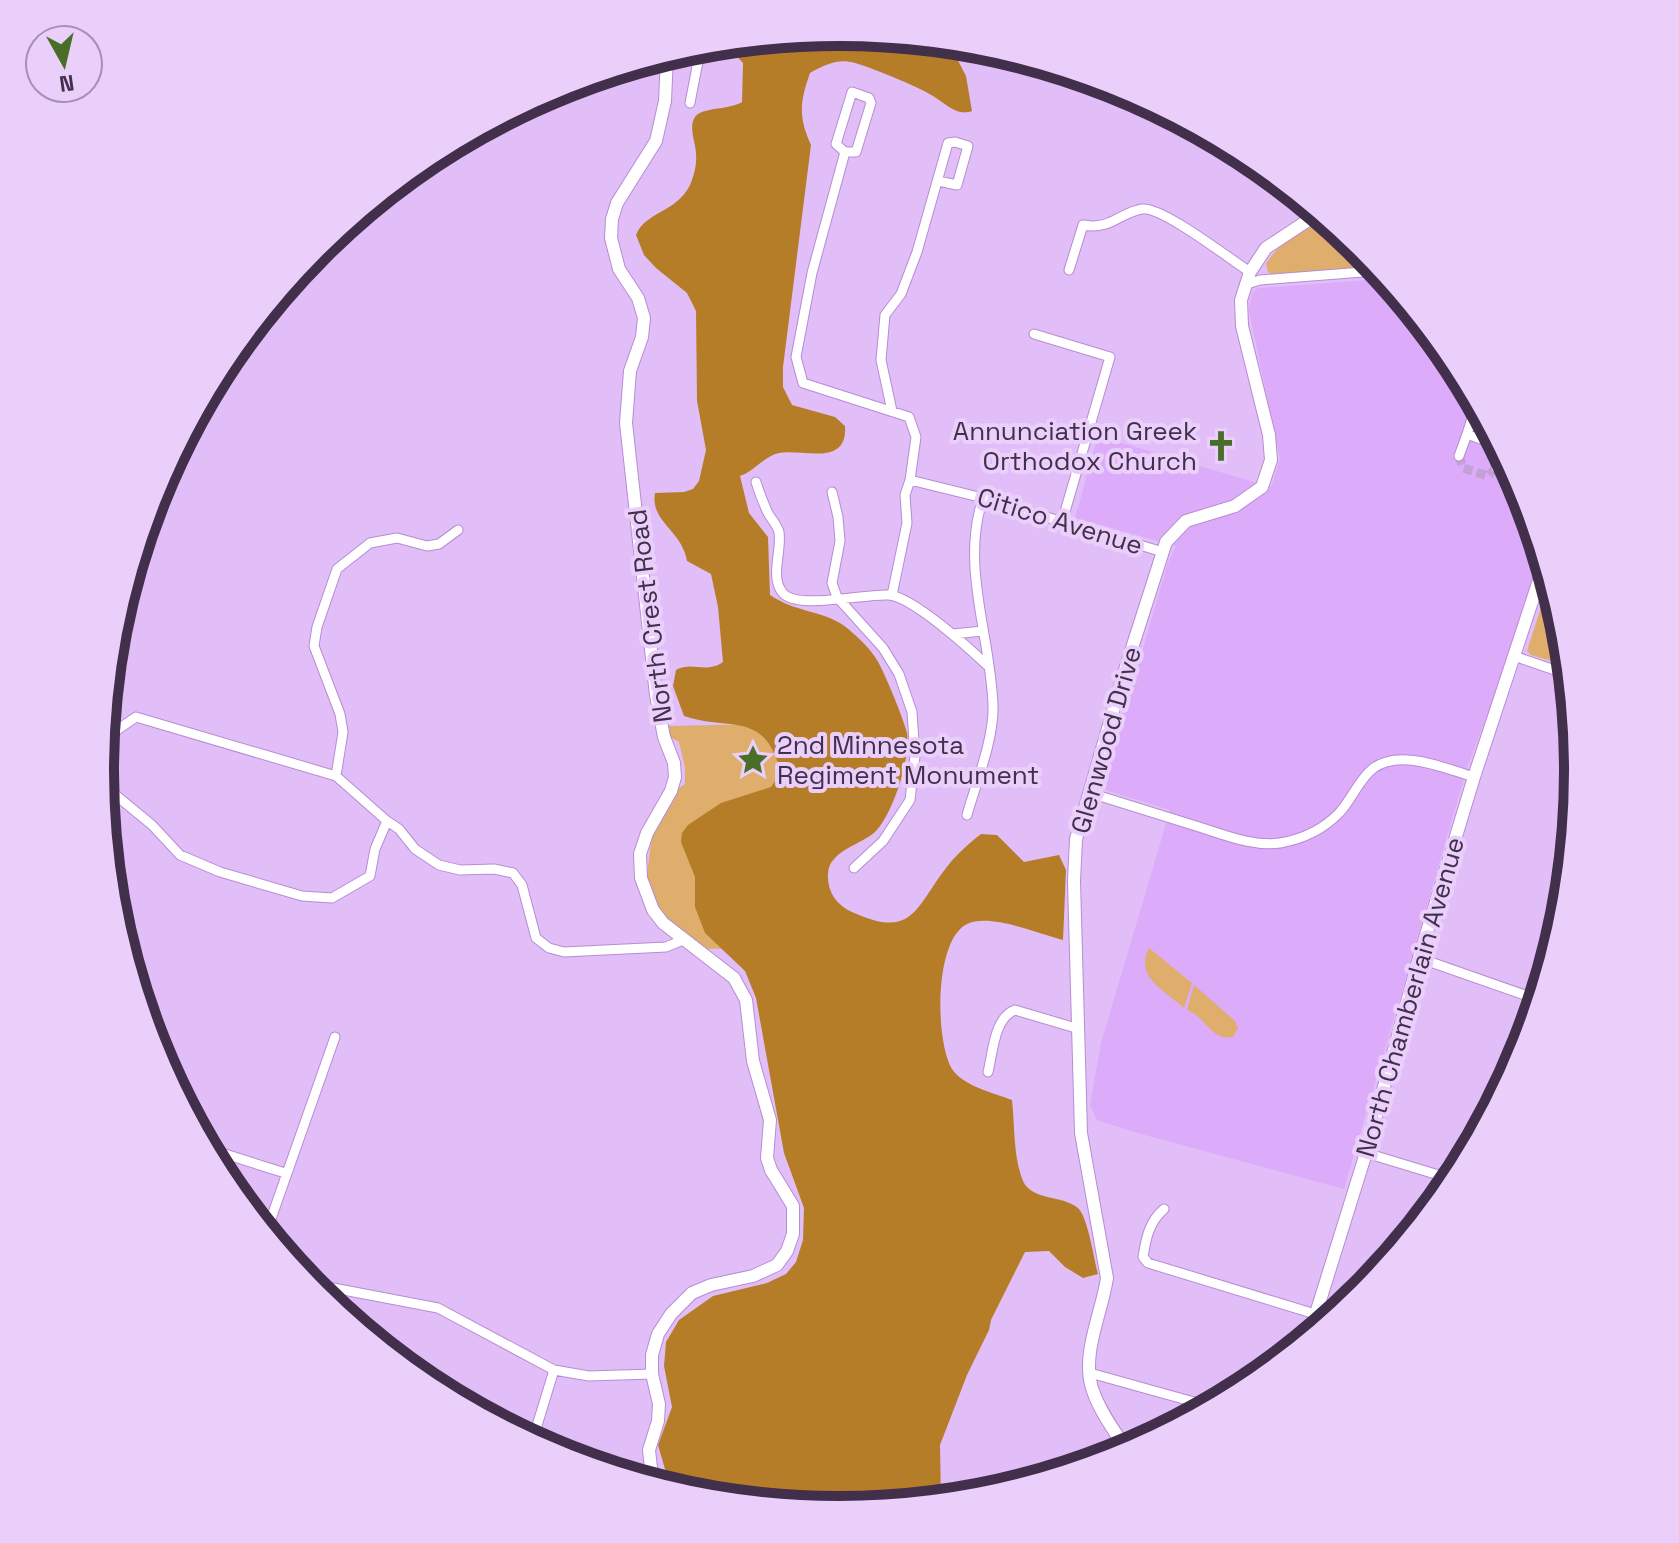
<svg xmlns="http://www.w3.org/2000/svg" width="1679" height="1543" viewBox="0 0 1679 1543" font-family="'Space Grotesk',sans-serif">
  <rect width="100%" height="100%" fill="#e2bef8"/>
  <path fill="#dcabfa" d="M1368 280 1395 288 1455 361 1523 489 1542 554 1524 619 1468 765 1344 1189 1134 1132 1097 1120 1090 1105 1101 1043 1170 810 1102 789 1168 563 1176 546 1075 518 1098 436 1271 487 1280 459 1249 311 1252 293 1258 288Z"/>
  <path fill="#dfad6c" d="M1326 219 1363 250 1360 266 1355 269 1273 275 1268 272 1266 264C1279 241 1304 231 1326 219Z
    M1550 579 1565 628 1569 666 1531 655 1527 651Z
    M806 723 837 946 706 949 667 919 656 904 647 875 652 834 678 789 685 784V768L679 742 670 737 667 726Z
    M1149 948 1192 983 1184 1008C1164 990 1134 977 1149 948Z
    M1194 985 1235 1021 1238 1028 1233 1037C1211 1041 1205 1016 1187 1010Z"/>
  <path fill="#b67d29" d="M840 32 949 43 966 76 972 111C957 117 945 103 933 96 919 87 866 65 851 62 836 59 822 66 810 73 800 102 798 116 811 145L783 367V387L792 405 835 417 845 426C848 467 802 449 779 453 764 456 754 472 740 476L749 513 768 537 770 595C795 612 823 611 843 625 854 633 870 648 877 660 884 671 904 720 907 733 911 758 893 813 876 831 862 845 829 850 828 874 827 891 836 905 852 912 913 940 915 908 946 868 956 855 968 844 981 834L997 835 1024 862 1059 855 1066 870 1063 940C1040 934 990 913 967 924 934 940 935 1041 952 1069 963 1086 994 1093 1012 1100 1015 1126 1013 1156 1023 1181 1032 1201 1063 1195 1078 1208 1088 1217 1094 1260 1098 1274L1083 1278 1065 1267 1049 1251 1025 1252 991 1320 989 1330 967 1375 940 1445 941 1501 839 1511 695 1497 671 1490 658 1445 672 1407 664 1366 666 1342 679 1320 713 1296 767 1283 786 1274 796 1262 803 1240 804 1208 784 1153 756 998 745 971 705 933 695 907V877L681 842 682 833 688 825 721 803 771 787 781 773C764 709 732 732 684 716L673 686 676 670C692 661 706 674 723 662L718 607 711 574 687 561C682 530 650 522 655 493L684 492 693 489 699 481 706 450 697 401 696 311 687 293 656 268 644 255 636 235C646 211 676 213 690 185 694 176 697 164 696 154 696 143 688 127 695 117 702 107 729 110 742 102L743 63 724 43Z"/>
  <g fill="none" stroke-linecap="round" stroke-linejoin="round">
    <path stroke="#c2a1d6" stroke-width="9" stroke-dasharray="9 4.5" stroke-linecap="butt" d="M1459 456 1463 468 1488 476 1496 468"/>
    <defs>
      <path id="street" d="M690 103 701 46
        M845 152 836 144 852 92 869 98 871 103 856 152H845L812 273 796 357 803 383 909 417 916 437 910 480 905 495 907 523 892 595
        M1069 270 1083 225C1111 230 1119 213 1142 209 1162 206 1231 260 1250 272
        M1363 272 1371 259
        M1247 284 1260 280 1363 272 1388 280
        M1034 334 1110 357 1062 522
        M892 411 881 360 885 315 901 294 917 252 948 143 955 142 968 146 957 185 938 181
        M1467 434 1477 402
        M1459 456 1467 434 1500 446
        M1496 468 1500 447
        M910 480 983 498 1163 552
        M756 482C759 492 763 502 767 511 770 518 777 524 779 532 782 551 770 576 782 592 795 611 866 593 889 595 913 597 970 649 988 666
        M832 492 838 517 840 541 832 583 837 597 883 648 899 674 912 712 915 756 910 800 883 841 854 868
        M953 634 983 631
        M1514 656 1569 675
        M102 753 117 730 136 717 336 776 387 821 399 829 415 849 439 865 460 870 494 869 513 873 522 885 536 938 549 948 564 952 666 947 683 940
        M336 776 343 732 340 714 314 646 317 627 337 569 370 543 397 538 427 546 439 544 458 530
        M101 783 152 825 180 855 220 872 302 896 332 898 370 876 375 849 387 821
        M1090 793C1126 804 1161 815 1196 826 1223 834 1252 847 1280 843 1303 839 1324 829 1340 812 1361 788 1364 757 1408 760 1430 761 1453 771 1474 777
        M967 815C976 783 994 739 993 706 991 636 960 567 983 498
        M1419 958 1539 1000
        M149 1031 153 1032 161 1064
        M988 1072C993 1052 994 1018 1015 1010L1079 1029
        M1497 1103 1525 1010 1538 1003
        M206 1148 285 1173
        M1366 1153 1455 1180
        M1164 1209C1149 1222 1146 1238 1143 1257L1148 1263 1315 1314
        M266 1233 335 1037
        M307 1283 438 1308 554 1370 589 1376 652 1374
        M1090 1373 1212 1407
        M532 1442 554 1370"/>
      <path id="secondary" d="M1308 1339 1366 1153 1419 958 1474 777 1545 562
        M1128 1452C1116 1433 1100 1412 1093 1391 1080 1356 1102 1313 1107 1278L1081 1133 1074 881 1076 839 1124 673 1166 542 1186 521 1235 506 1262 487 1271 460 1269 435 1242 326 1241 300 1250 272 1266 248 1319 213
        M659 1486 651 1468 649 1450 658 1421 659 1404 652 1374V1355L658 1334 671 1314 692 1293 711 1285 753 1276 777 1265 787 1251 793 1234V1206L771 1170 767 1158 770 1120 753 1061 746 1000 734 978 663 923 653 910 641 878 640 854 647 833 671 791 675 777 674 763 664 737 656 695 626 423 630 371 642 337 644 318 638 298 619 269 611 238 612 219 617 203 656 141 665 101 667 55"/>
    </defs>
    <use href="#street" stroke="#b78cd1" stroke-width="11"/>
    <use href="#secondary" stroke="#b78cd1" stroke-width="14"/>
    <use href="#street" stroke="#fff" stroke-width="9"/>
    <use href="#secondary" stroke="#fff" stroke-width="12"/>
  </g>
  <defs>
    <symbol id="church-bare" viewBox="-9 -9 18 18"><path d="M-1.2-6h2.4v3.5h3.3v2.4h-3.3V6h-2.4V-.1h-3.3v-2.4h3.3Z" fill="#496e27" stroke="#eacffb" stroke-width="2.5" paint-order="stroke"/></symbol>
    <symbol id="sight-bare" viewBox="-9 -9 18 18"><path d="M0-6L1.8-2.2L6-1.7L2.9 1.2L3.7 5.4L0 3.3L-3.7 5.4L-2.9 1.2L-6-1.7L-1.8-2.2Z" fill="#496e27" stroke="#eacffb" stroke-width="2.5" paint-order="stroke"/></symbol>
  </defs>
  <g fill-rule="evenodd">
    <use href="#church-bare" x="1199" y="424" width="44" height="44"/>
    <use href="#sight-bare" x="731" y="738" width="44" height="44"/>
  </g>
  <g text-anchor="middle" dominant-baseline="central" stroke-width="8" stroke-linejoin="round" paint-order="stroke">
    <g font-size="26" fill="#412f4c" stroke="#eacffb" text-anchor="end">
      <text x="1197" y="431">Annunciation Greek<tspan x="1197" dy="30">Orthodox Church</tspan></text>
      <text x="777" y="745" text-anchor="start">2nd Minnesota<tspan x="777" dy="30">Regiment Monument</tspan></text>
    </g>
    <g font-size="26" fill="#412f4c" stroke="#eacffb">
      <text transform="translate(1060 521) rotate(17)">Citico Avenue</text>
      <text transform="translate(650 616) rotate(-97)">North Crest Road</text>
      <text transform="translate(1106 740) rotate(-74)">Glenwood Drive</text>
      <text transform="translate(1410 997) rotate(-74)">North Chamberlain Avenue</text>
    </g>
  </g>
  <path d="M0 0H1679V1543H0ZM114 771a725 725 0 1 1 1450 0a725 725 0 1 1-1450 0Z" fill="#eacffb" fill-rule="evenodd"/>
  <path fill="none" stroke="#412f4c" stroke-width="10" d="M114 771a725 725 0 1 1 1450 0a725 725 0 1 1-1450 0Z"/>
  <g transform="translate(64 64) rotate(172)"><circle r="38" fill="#eacffb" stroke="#a68fb5" stroke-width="2"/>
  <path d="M0-6L14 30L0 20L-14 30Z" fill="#496e27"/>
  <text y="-12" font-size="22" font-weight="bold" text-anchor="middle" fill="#412f4c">N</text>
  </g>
</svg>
